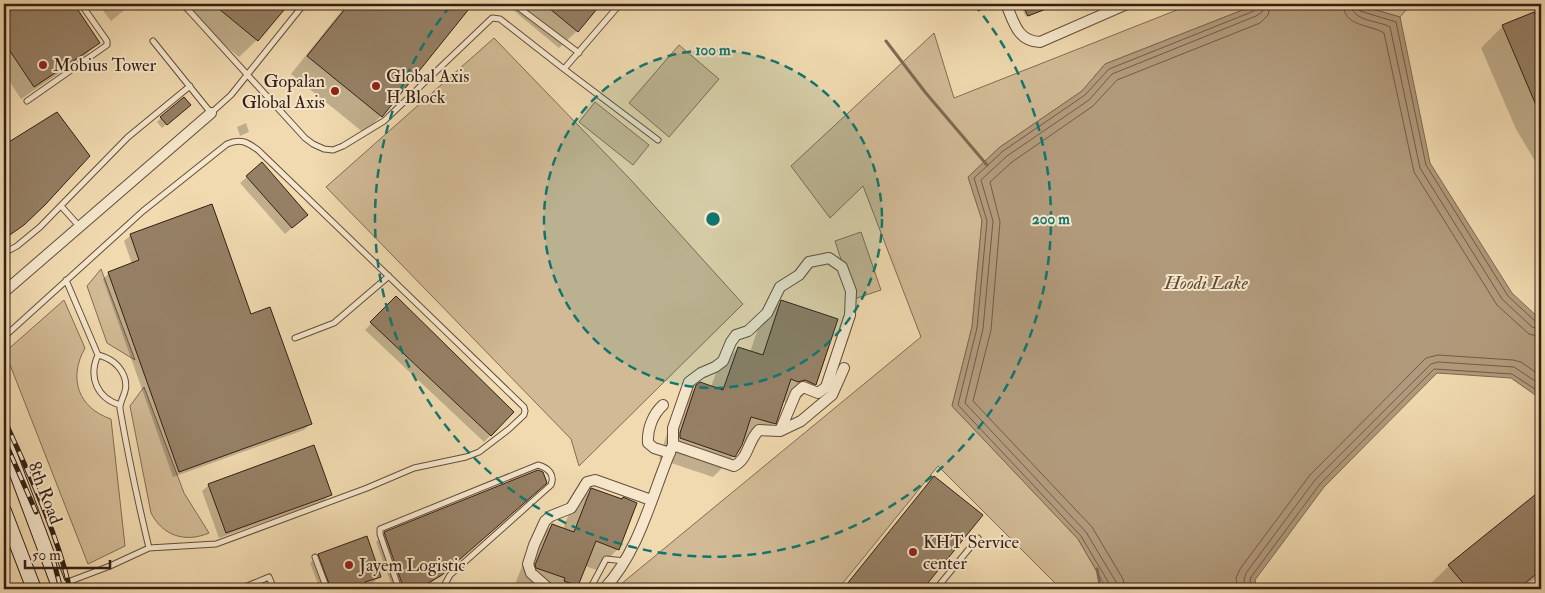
<svg xmlns="http://www.w3.org/2000/svg" width="1545" height="593" viewBox="0 0 1545 593" font-family="'IM FELL Double Pica',serif">
  <rect width="100%" height="100%" fill="#f1dab0"/>
  <filter id="stains"><feTurbulence type="fractalNoise" baseFrequency=".004" numOctaves="4"/><feColorMatrix values="0 0 0 0 .2 0 0 0 0 .09 0 0 0 0 .02 0 0 0 .5 -.17"/></filter>
  <radialGradient id="worn" r=".72"><stop offset=".6" stop-color="#630" stop-opacity="0"/><stop offset="1" stop-color="#630" stop-opacity=".3"/></radialGradient>
  <path fill="#d1ba95" stroke="#826c54" d="M1192 4H1258L1105 64 1082 91 1000 147 968 177 982 220 972 327 952 406 1078 539 1107 589H1061L938 466 838 589H615L921 337 863 186 830 218 791 166 934 33 954 98Z
    M1355 4H1411L1400 17Z
    M494 38 631 180 743 304 579 466 571 439 326 187Z
    M679 45 719 79 669 137 629 103Z
    M595 102 649 145 633 165 579 122Z
    M861 232 881 290 854 299 835 241Z
    M101 269 135 360 107 343 87 286Z
    M64 300 85 348C68 378 78 408 111 419L125 546 88 564 5 352Z
    M144 387 184 493 209 533C185 543 163 536 151 513L130 406Z"/>
  <path fill="#b19a7b" stroke="#7f6952" d="M1258 4H1355L1400 17 1430 163 1512 293 1541 320V399L1511 378 1437 373 1324 487 1255 580 1257 589H1107L1078 539 952 406 972 327 982 220 968 177 1000 147 1082 91 1105 64Z"/>
  <path fill="#0003" d="M4 4H56L58 7 62 4H72L98 42 86 55 21 99 4 73Z
    M98 4H132L111 21Z
    M175 4H287L257 40 239 57Z
    M347 4H472L381 116 364 133 291 74Z
    M506 4H599L577 31 559 48Z
    M1020 4H1056L1026 17Z
    M1532 4H1541V21Z
    M1533 14 1541 30V171L1516 129 1481 48 1503 26Z
    M185 109 162 128 157 122 161 118Z
    M56 114 67 181 4 241V147Z
    M246 123 249 132 240 136 237 127Z
    M262 164 300 221 285 234 240 183Z
    M131 235 250 315 310 424 304 430 173 477 103 279 109 273 132 264 124 241Z
    M396 298 513 412 484 442 365 330Z
    M781 302 815 384 793 406 782 401 774 423 753 445 742 442 734 456 713 477 659 459 675 408 697 386 711 387 717 370 738 348 750 352 760 323Z
    M934 478 981 516 922 589H842Z
    M209 485 330 494 324 501 219 538 202 491Z
    M592 489 618 549 597 570 585 566 577 586 574 589H515L514 587 529 548 552 525 563 529 570 511Z
    M537 491 425 588V589H393L376 542 385 533Z
    M1541 491V574L1522 589H1425L1449 566Z
    M319 555 380 576 371 585 365 587 366 589H320L310 563Z"/>
  <g fill="none" stroke-linecap="round" stroke-linejoin="round">
    <path stroke="#725c48" stroke-width="1" d="M1343 4C1344 27 1369 24 1384 33L1414 172 1497 305 1529 334 1541 337
      M1351 4C1352 22 1378 20 1390 27L1420 168 1502 299 1532 327 1541 330
      M1357 4V8L1360 11 1396 22 1426 165 1508 296 1536 322 1541 324
      M1111 589 1110 585 1081 536 958 405 977 328 987 221 974 178 1003 151 1085 95 1109 69 1254 11 1257 8V4
      M1117 589 1116 582 1086 532 965 403 983 329 993 221 981 180 1007 156 1089 100 1112 74 1256 16 1262 12 1264 4
      M1125 589 1123 579 1092 527 973 401 991 330 1000 222 990 182 1012 162 1093 106 1117 80 1260 23 1268 15 1271 4
      M1238 589 1236 578 1240 569 1310 475 1426 358 1438 355 1513 360 1521 362 1541 376
      M1245 589 1244 580 1246 573 1315 480 1431 364 1438 362 1514 367 1541 385
      M1252 589 1250 581 1251 577 1320 484 1434 369 1512 374 1541 393"/>
    <path stroke="#7f6952" stroke-width="3" d="M886 41 925 92 987 165
      M1097 569 1101 589"/>
  </g>
  <path fill="#968065" stroke="#341f14" d="M4 4H74L100 43 34 87 4 42Z
    M213 4H289L258 41Z
    M349 4H473L382 117 307 56Z
    M544 4H601L578 32Z
    M1022 4H1059L1028 16Z
    M1534 12 1541 27V117L1502 25Z
    M184 97 191 105 167 125 160 117Z
    M57 112 90 156 45 205 24 225 4 239V145Z
    M262 162 308 215 292 228 246 176Z
    M212 204 251 314 270 307 312 424 179 472 108 272 139 260 130 234Z
    M396 296 514 412 491 436 370 322Z
    M781 300 838 319 816 385 805 380 798 382 791 379 776 424 751 417 742 445 735 457 680 438V433L696 385 700 382 723 390 738 347 763 355Z
    M314 445 332 495 226 533 208 484Z
    M538 470 543 472 547 483 442 575 425 585 426 589H404L384 532Z
    M934 476 983 515 923 589H843Z
    M591 488 622 499 623 497 637 503 619 550 596 541 578 586 564 581 565 578 536 568 535 565 552 524 574 532Z
    M1541 490V570L1518 589H1468L1448 565Z
    M367 536 381 577 365 582 367 589H331L318 554Z"/>
  <g fill="none" stroke-linecap="round" stroke-linejoin="round">
    <defs>
      <path id="lane" d="M183 4 305 138 313 144 324 149 333 150 343 146 384 121 492 18 500 19 564 69 620 4
        M514 4 579 53
        M153 41 211 113 231 95 304 4
        M564 69 658 140
        M27 101 107 45V41L81 4
        M61 206 79 226
        M4 253 17 246 40 227 128 137 190 86
        M66 280 98 355C88 377 97 398 120 405
        M4 337 143 211 227 144C240 138 247 142 258 150L524 407 525 411 524 415 509 429 479 452 466 457 414 468 367 488 216 544 149 548 110 566 60 585
        M295 338 334 323 389 276
        M98 355C110 358 119 364 124 376 130 392 119 399 120 409 128 455 138 502 149 548
        M315 557 327 589
        M240 589 269 577 274 589
        M399 589 380 534V529L538 465C549 468 555 475 551 485L450 575 445 584 446 589
        M590 589 606 559 625 561
        M936 589 978 538"/>
      <path id="street" d="M1006 4C1014 22 1017 41 1040 42L1127 4
        M1537 4 1541 10
        M829 258 842 267 851 291 850 315 826 387 818 393 803 387 796 393 780 431 759 430C747 442 749 458 734 466L673 445V428L689 382 701 373 715 367 723 361 731 342 736 335 748 331 767 313 780 287 799 275 809 262Z
        M4 292 211 113
        M663 405C653 414 647 429 648 443L654 448 670 453
        M780 431 801 421 832 395 844 368
        M549 589 531 573 528 564 534 545 545 521 551 516 571 508 587 482 595 480 651 500
        M604 589C641 549 652 493 673 445"/>
      <path id="secondary" d="M4 439 60 589
        M4 511 34 589"/>
    </defs>
    <use href="#lane" stroke="#634e3b" stroke-width="7"/>
    <use href="#street" stroke="#634e3b" stroke-width="12"/>
    <use href="#secondary" stroke="#341f14" stroke-width="16"/>
    <use href="#lane" stroke="#f6e7cc" stroke-width="5"/>
    <use href="#street" stroke="#f6e7cc" stroke-width="10"/>
    <use href="#secondary" stroke="#f6e7cc" stroke-width="14"/>
    <defs>
      <path id="rail" d="M4 419C29 474 56 530 70 589
        M4 439 36 512
        M53 559 61 589"/>
    </defs>
    <use href="#rail" stroke="#341f14" stroke-width="5"/>
    <use href="#rail" stroke="#f6e7cc" stroke-width="3" stroke-dasharray="9" stroke-linecap="butt"/>
  </g>
  <circle cx="713" cy="219" r="169" fill="#0f766e" fill-opacity=".12"/>
  <g fill="none" stroke="#0f766e" stroke-width="2.5" stroke-dasharray="9 6">
    <circle cx="713" cy="219" r="169"/>
    <path d="M974 4A338 338 0 1 1 452 4"/>
  </g>
  <g fill="#8f2418" stroke="#f6e7cc" stroke-width="2">
    <circle cx="43" cy="65" r="5"/>
    <circle cx="376" cy="86" r="5"/>
    <circle cx="335" cy="91" r="5"/>
    <circle cx="913" cy="552" r="5"/>
    <circle cx="349" cy="565" r="5"/>
  </g>
  <g text-anchor="middle" dominant-baseline="central" stroke-width="4" stroke-linejoin="round" paint-order="stroke">
    <g font-size="18" fill="#341f14" stroke="#f6e7cc" text-anchor="start">
      <text x="53" y="65">Mobius Tower</text>
      <text x="386" y="76">Global Axis<tspan x="386" dy="21">H Block</tspan></text>
      <text x="325" y="81" text-anchor="end">Gopalan<tspan x="325" dy="21">Global Axis</tspan></text>
      <text x="923" y="542">KHT Service<tspan x="923" dy="21">center</tspan></text>
      <text x="359" y="565">Jayem Logistic</text>
    </g>
    <g font-size="18" fill="#341f14" stroke="#f6e7cc">
      <text transform="translate(45 493) rotate(69)">8th Road</text>
    </g>
    <g font-size="19" font-style="italic" fill="#604a38" stroke="#f6e7cc">
      <text x="1206" y="283">Hoodi Lake</text>
    </g>
  </g>
  <circle cx="713" cy="219" r="8" fill="#0f766e" stroke="#f6e7cc" stroke-width="2.5"/>
  <g font-size="15" text-anchor="middle" font-weight="bold" fill="#0f766e" stroke="#f6e7cc" stroke-width="4" stroke-linejoin="round" paint-order="stroke">
    <text x="713" y="55">100 m</text>
    <text x="1051" y="224">200 m</text>
  </g>
  <rect width="1545" height="593" fill="none" stroke="#f1dab0" stroke-width="20"/>
  <rect x="5" y="5" width="1535" height="583" fill="none" stroke="#341f14" stroke-width="2.5"/>
  <rect x="10" y="10" width="1525" height="573" fill="none" stroke="#341f14"/>
  <path d="M25 560v8h85v-8" fill="none" stroke="#341f14" stroke-width="2.5"/>
  <text x="32" y="560" font-size="15" fill="#341f14" stroke="#f6e7cc" stroke-width="4" paint-order="stroke">50 m</text>
  <rect width="100%" height="100%" filter="url(#stains)"/>
  <rect width="100%" height="100%" fill="url(#worn)"/>
</svg>
